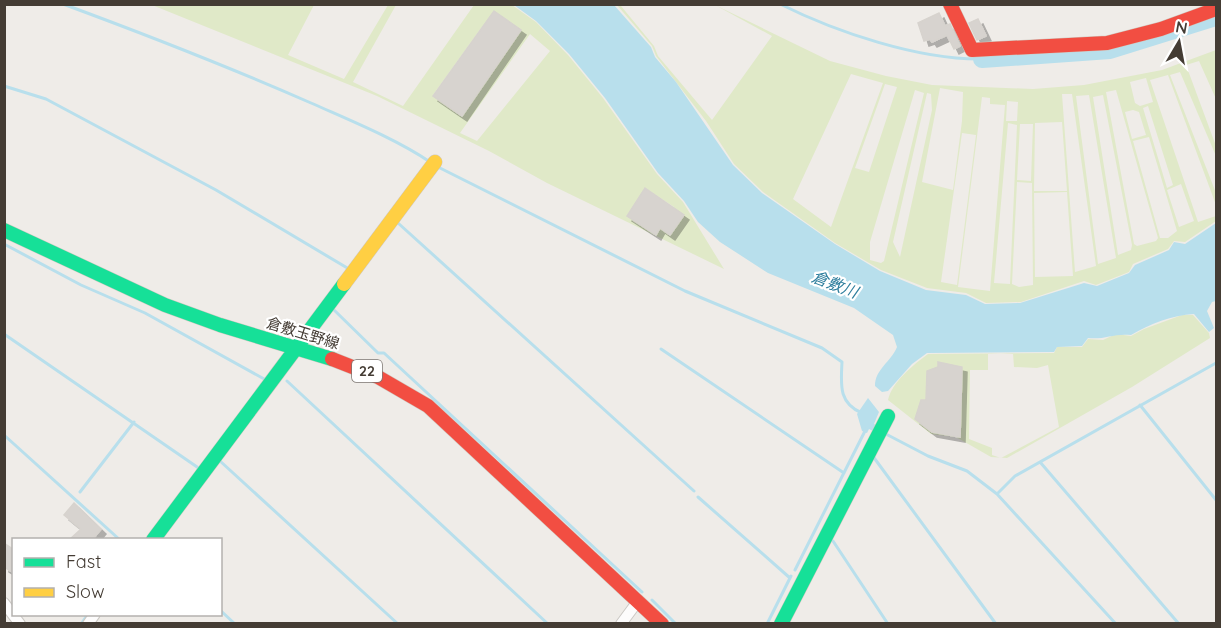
<svg xmlns="http://www.w3.org/2000/svg" width="1221" height="628" viewBox="0 0 1221 628" font-family="Quicksand,'Noto Sans JP',sans-serif">
  <defs>
    <filter id="shadow"><feDropShadow dx="5" dy="5" stdDeviation="0" flood-color="#0004"/></filter>
  </defs>
  <rect width="100%" height="100%" fill="#efece8"/>
  <path fill="#e0e9c8" fill-rule="evenodd" d="M152 5H314L288 55 344 79 388 5H396L353 82 403 106 474 5H512L536 22 568 55 603 98 657 174 683 202 724 269 547 183 489 151 377 96ZM482 27 510 47 461 116 433 95ZM530 34 550 51 477 141 460 133ZM645 188 674 207 655 235 627 216Z
    M617 5 621 6 654 46 658 56 712 120 772 36 715 5 830 61 886 76 932 85 1033 89 1084 85 1162 70 1216 50V99L1199 61 1186 65 1216 146V156L1180 72 1170 75 1216 193V205L1168 75 1150 80 1198 222 1216 216V221L1185 242 1174 241 1168 249 1133 264 1129 272 1096 285 1084 281 1021 302 986 303 966 293 927 288 881 270 835 243 763 192 734 164 706 121 656 56 652 46ZM851 74 883 83 831 227 793 199ZM1146 78 1153 102 1140 106 1135 103 1130 82ZM885 84 897 87 869 172 855 168ZM940 88 963 92 962 121 953 190 922 182ZM915 90 924 93 884 261 881 263 870 260V242ZM1116 90 1158 238 1156 241 1137 246 1134 244 1106 92ZM927 93 931 94 932 110 900 257 893 242ZM1062 94H1072L1096 266 1075 272ZM1089 95 1116 258 1098 264 1076 96ZM1103 95 1132 245 1131 250 1118 255 1093 97ZM982 97 990 98V104L1005 105 990 291 958 287ZM1007 101 1018 102 1017 121H1006ZM1148 106 1173 185 1167 188 1143 108ZM1133 110 1139 112 1146 135 1132 139 1125 112ZM1062 122 1067 191H1034L1035 123ZM1008 123 1017 125 1010 284 994 283ZM1020 124H1033L1031 181 1017 180ZM962 133 976 135 957 285 941 282ZM1149 137 1177 231 1168 238H1160L1133 141ZM1017 182 1032 183 1033 285 1019 287 1012 284ZM1181 184 1194 221 1179 227 1167 190ZM1067 192 1073 276 1035 277 1034 193Z
    M1182 315H1193L1209 333 1210 338 1132 387 1007 458 991 457 956 437 931 434 888 400C892 382 913 365 928 354L1054 353 1057 347H1082L1088 339 1103 340 1116 334 1131 336 1144 329ZM1013 353 1014 367 1037 368 1048 365 1059 427 1001 458 992 455V448L969 439 970 370H988V354ZM946 364 962 367 960 437 932 432 916 419 921 400H926L927 371Z"/>
  <path fill="#b8dfec" d="M514 5H614L651 47 655 57 676 82 733 165 762 193 835 244 880 271 926 290 966 295 985 304 1020 303 1084 283 1097 286 1129 273 1135 265 1169 250 1174 242 1185 244 1216 223V301L1212 302 1207 311 1214 328 1209 332 1194 314C1172 315 1150 324 1131 335 1114 333 1104 340 1088 338L1082 346 1057 347 1054 352 927 353 912 364 888 391 882 392 875 386C875 369 891 362 897 347L893 335 854 308 768 273 720 242 698 222 684 201 658 173 605 98 569 54 536 21Z
    M868 398 879 412 874 424 878 426 875 432 869 429 867 433 862 431 857 414Z"/>
  <g fill="none" stroke-linecap="round" stroke-linejoin="round">
    <path stroke="#b8dfec" stroke-width="3" d="M63 4C147 35 229 67 311 103 349 120 396 139 430 162
      M780 4C836 32 919 60 982 59
      M4 86 46 99 216 190 349 269
      M436 166 685 291 822 348 842 362C841 384 838 403 862 413
      M398 223 694 491
      M4 244 81 285 145 313 266 380
      M332 308 378 353H384L642 592
      M4 334 200 469
      M661 349 844 473
      M287 381 548 624
      M1140 405 1216 500
      M884 433 928 456 967 471 997 494 1015 476 1216 363
      M4 435 120 540
      M872 455 996 624
      M220 461 398 624
      M1040 462 1179 624
      M80 492 134 422
      M997 494 1116 624
      M698 497 790 578
      M833 541 888 624
      M795 570 866 429
      M652 600 676 624
      M220 610 235 624
      M81 624 88 614
      M767 624 791 576"/>
    <path stroke="#b8dfec" stroke-width="18" d="M982 59 1110 50 1216 17"/>
  </g>
  <path fill="#d7d3cf" stroke="#d7d3ce" stroke-width="1.5" filter="url(#shadow)" d="M494 11 521 30 462 116 433 96Z
    M939 13 945 26 950 24 960 46 954 49 947 35 932 42 930 39 924 41 918 23Z
    M978 19 986 36 977 40 969 23Z
    M645 188 684 215 670 235 660 228 656 235 627 216Z
    M938 362 962 367 960 437 932 432 915 419 921 400H926L927 371 938 367Z
    M74 503 101 529 92 540H69L81 529 64 515Z
    M4 543 14 550V573L4 567Z"/>
  <g fill="none" stroke-linecap="round" stroke-linejoin="round">
    <defs>
      <path id="street" d="M4 603 20 624
        M88 624 95 614
        M621 624 638 601"/>
      <path id="fast" d="M4 230 165 305 220 325 332 359
        M153 540 344 284
        M781 624 888 416"/>
      <path id="slow" d="M344 284 435 162"/>
      <path id="jam" d="M950 4 972 50 1107 43 1161 29 1216 9
        M332 359 378 377 428 406 662 624"/>
    </defs>
    <use href="#street" stroke="#cbc8c4" stroke-width="12"/>
    <use href="#fast" stroke="#cfc9c0" stroke-width="15"/>
    <use href="#slow" stroke="#cfc9c0" stroke-width="15"/>
    <use href="#jam" stroke="#cfc9c0" stroke-width="15"/>
    <use href="#street" stroke="#fdfcfc" stroke-width="10"/>
    <use href="#fast" stroke="#16e098" stroke-width="14"/>
    <use href="#slow" stroke="#ffcf43" stroke-width="14"/>
    <use href="#jam" stroke="#f24e42" stroke-width="14"/>
  </g>
  <g text-anchor="middle" dominant-baseline="central" stroke-width="4.5" stroke-linejoin="round" paint-order="stroke">
    <rect fill="#fff" stroke="#7c7671" stroke-width="1.5" x="352" y="360" width="30" height="22" rx="4.5"/>
    <g font-size="14" font-weight="bold" fill="#443c34">
      <text x="367" y="371">22</text>
    </g>
    <g font-size="15" fill="#443c34" stroke="#fff">
      <text transform="translate(303 333) rotate(17)">倉敷玉野線</text>
    </g>
    <g font-size="16" font-style="italic" fill="#2e7e9d" stroke="#fff">
      <text transform="translate(835 284) rotate(21)">倉敷川</text>
    </g>
  </g>
  <rect width="1221" height="628" fill="none" stroke="#443c34" stroke-width="12"/>
  <rect x="12" y="538" width="210" height="78" fill="#ffffff" stroke="#b4b1ae" stroke-width="1.5"/>
  <rect x="24" y="558" width="30" height="9" fill="#16e098" stroke="#b4b1ae" stroke-width="1.5"/>
  <text x="66" y="568" font-size="18" fill="#443c34">Fast</text>
  <rect x="24" y="588" width="30" height="9" fill="#ffcf43" stroke="#b4b1ae" stroke-width="1.5"/>
  <text x="66" y="598" font-size="18" fill="#443c34">Slow</text>
  <g transform="translate(1179 42) rotate(10)" stroke="#ffffff" stroke-width="4.5" paint-order="stroke">
  <path d="M0-4.5L10 22L0 15L-10 22Z" fill="#443c34"/>
  <text y="-9" font-size="16" font-weight="bold" text-anchor="middle" fill="#443c34">N</text>
  </g>
</svg>
